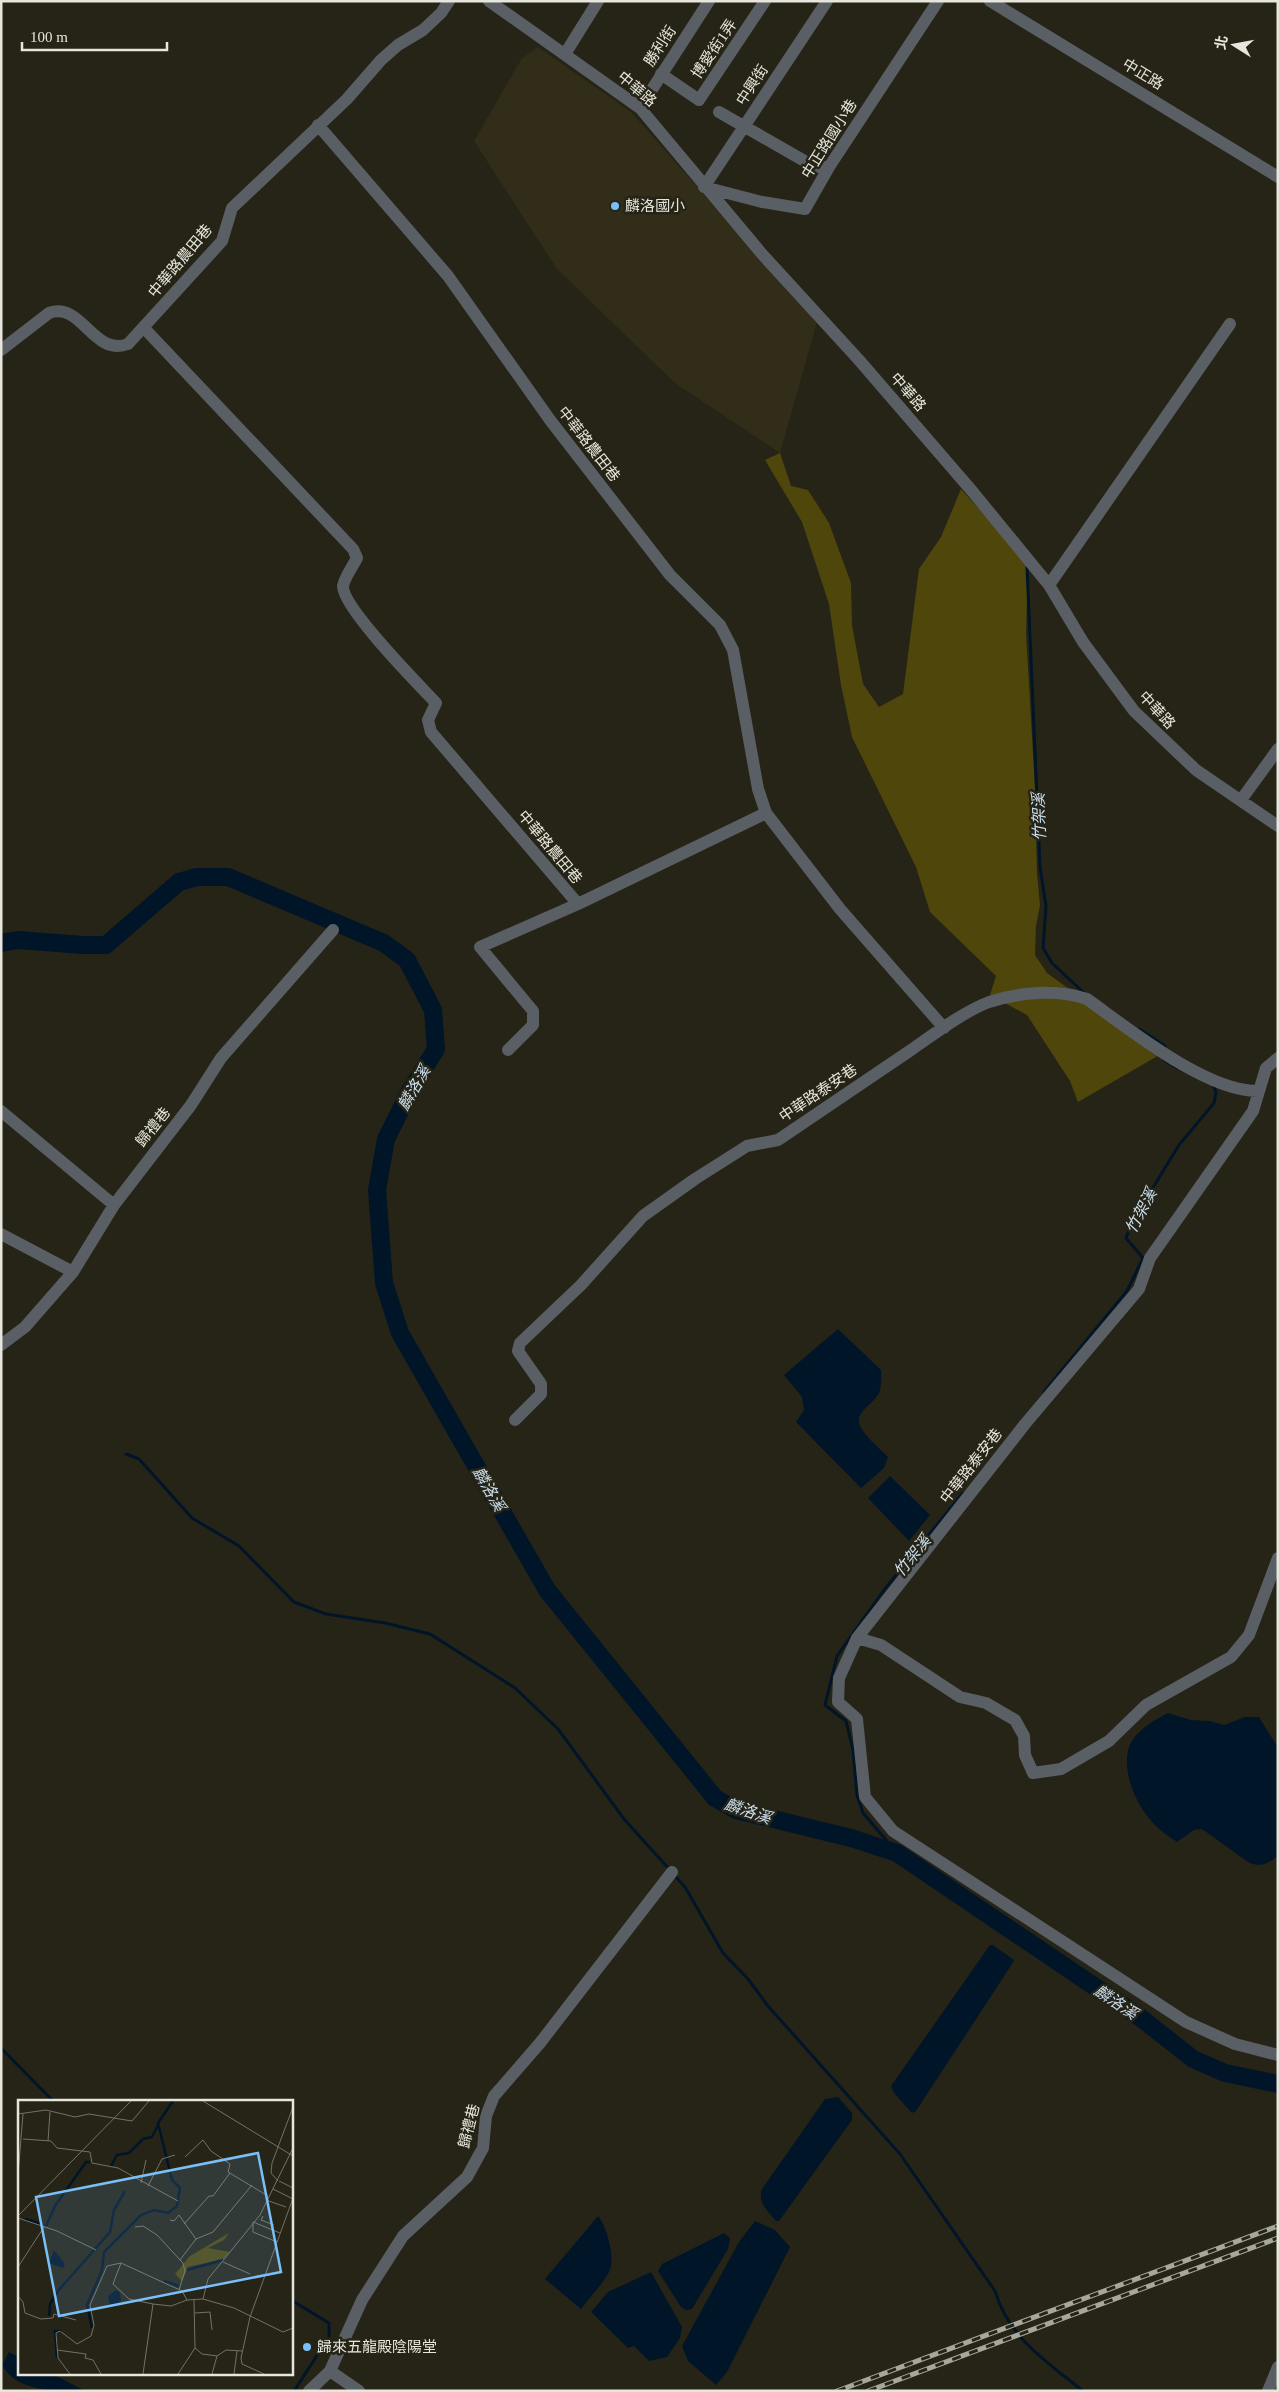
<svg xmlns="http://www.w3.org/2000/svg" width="1279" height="2392" viewBox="0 0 1279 2392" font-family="'Times New Roman','Noto Sans TC',serif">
  <rect width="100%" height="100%" fill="#262416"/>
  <path fill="#312d18" d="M538 47 631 112 817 322 780 453 675 383 557 269 474 141 522 58Z"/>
  <path fill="#4f460c" d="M780 453 791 486 808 490 829 523 851 583 852 625 863 684 879 707 903 694 919 569 941 537 961 489 1028 564 1026 633 1035 788 1037 874 1040 905 1036 926 1035 955 1047 973 1090 1004 1168 1050 1078 1102 1070 1081 1027 1015 990 995 996 976 930 912 916 867 852 737 841 685 829 604 802 522 765 460Z"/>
  <path fill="#001528" d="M838 1329 881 1370C881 1378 882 1385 879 1393 873 1405 852 1413 861 1428 868 1439 879 1448 888 1457L884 1468 861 1488 796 1422 804 1410 802 1397 784 1375Z
    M890 1476 930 1515 909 1541 868 1498Z
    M1168 1713 1191 1720 1210 1721 1224 1725 1245 1717H1259L1278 1748V1856C1267 1864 1260 1868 1248 1862L1202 1829 1194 1830 1177 1842C1166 1835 1156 1827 1148 1817 1133 1799 1119 1762 1132 1741 1139 1729 1156 1719 1168 1713Z
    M990 1945H993L1014 1960 1012 1964 916 2111 912 2113 894 2093 891 2086Z
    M838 2097 852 2113V2120L779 2221H776C768 2211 757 2202 762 2189L825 2099Z
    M598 2216C607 2226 616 2260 609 2272 602 2285 590 2297 581 2309L545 2279Z
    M755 2221 775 2230 790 2247 727 2372 716 2385 688 2361 682 2346 739 2242Z
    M724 2233 730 2238 728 2249 692 2309 686 2310 681 2307 658 2271 662 2264Z
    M651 2272 682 2327 680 2338 667 2357 649 2361 634 2346 628 2348 591 2312 608 2292Z
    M9 2352 19 2357V2373H51L85 2391C55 2391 17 2392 2 2365Z"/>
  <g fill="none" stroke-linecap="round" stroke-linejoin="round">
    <path stroke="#001528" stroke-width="3" d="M1027 567 1040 867 1046 906 1043 948 1052 963 1084 993
      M1139 1029 1165 1046V1049
      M1164 1060 1177 1068
      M1044 1392 1127 1291 1143 1258 1126 1238 1132 1222 1179 1145 1214 1103 1216 1092 1214 1087
      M126 1454 139 1459 192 1518 239 1546 294 1602 326 1614 385 1623 430 1634 515 1688 558 1729 624 1819 670 1870
      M897 1853 863 1813 857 1795 853 1750 846 1721 825 1705 837 1656 884 1590 963 1493
      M674 1875 685 1887 723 1953 748 1979 768 2006 900 2154 995 2291C1009 2338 1046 2361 1083 2391
      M1 2048 53 2101
      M291 2300 329 2323V2337L294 2391"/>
    <path stroke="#001528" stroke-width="18" d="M1 943 18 940 83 945H106L179 882 197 877H228L384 943 407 960 433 1010 436 1049 409 1093 386 1139 377 1190 384 1283 400 1333 547 1590 715 1798 736 1810 851 1838 897 1853 1141 2018 1193 2059 1225 2073 1278 2084"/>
    <path stroke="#595f64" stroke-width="12" d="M489 1 640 108 762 254 859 360 972 491 1049 585 1083 642 1134 711 1196 770 1278 826
      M827 1 704 187 762 202 805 209 829 167 938 1
      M990 1 1278 177
      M565 54 598 1
      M661 74 699 100 765 1
      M640 108 709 1
      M719 112 815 167H829
      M318 125 448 276 550 420 670 575 720 625 733 650 758 789 766 813 840 909 944 1028
      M144 328 353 549 357 558C353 566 344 578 343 586 342 607 419 685 436 703L428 720 431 732 578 904
      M1 350 49 313C82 301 93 357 128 344L222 241 232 208 347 99 381 60 398 45 423 30 441 13 449 1
      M1049 585 1230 324
      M1241 800 1278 749
      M508 1050 533 1025V1011L480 947 578 904 766 813
      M1278 1058 1266 1068 1253 1111 1150 1258 1139 1289 1025 1424 857 1638 839 1678 838 1702 857 1719 865 1797 893 1831 1186 2022 1235 2044 1278 2055
      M1 1111 114 1205
      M1 1234 73 1272
      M1 1345 25 1327 73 1272 114 1205 191 1105 221 1058 333 930
      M515 1420 541 1394V1384L518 1351 520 1343 581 1285 643 1216 695 1179 747 1146 778 1140C822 1110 866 1080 911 1050 934 1034 963 1012 989 1002 1020 992 1057 989 1087 999 1129 1029 1207 1092 1258 1091
      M857 1638 881 1645 960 1697 986 1703 1015 1720 1024 1736 1025 1755 1033 1773 1061 1769 1109 1741 1146 1705 1231 1657 1249 1635 1278 1558
      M330 2371 359 2391
      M309 2391 330 2371 362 2300 403 2236 467 2177 483 2148 486 2116 494 2096 540 2043 672 1872
      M1268 2391 1278 2367"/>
    <defs>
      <path id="rail" d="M837 2391 1278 2226
        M868 2391 1278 2238"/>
    </defs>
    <use href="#rail" stroke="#a8a79b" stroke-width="5"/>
    <use href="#rail" stroke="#262416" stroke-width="3" stroke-dasharray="9" stroke-linecap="butt"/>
  </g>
  <g fill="#7abff8" stroke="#262416" stroke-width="2">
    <circle cx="615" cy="206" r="5"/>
    <circle cx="307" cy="2347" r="5"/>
  </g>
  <g text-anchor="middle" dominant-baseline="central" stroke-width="5" stroke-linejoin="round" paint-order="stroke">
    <g font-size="15" fill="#e7e6dc" stroke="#262416">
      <text transform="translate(660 46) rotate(-57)">勝利街</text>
      <text transform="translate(714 49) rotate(-56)">博愛街1弄</text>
      <text transform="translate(1143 74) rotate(31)">中正路</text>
      <text transform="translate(752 85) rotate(-57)">中興街</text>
      <text transform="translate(637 89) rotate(40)">中華路</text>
      <text transform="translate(829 139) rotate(-58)">中正路國小巷</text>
      <text transform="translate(180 261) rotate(-50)">中華路農田巷</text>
      <text transform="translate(908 392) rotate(49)">中華路</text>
      <text transform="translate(589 444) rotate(52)">中華路農田巷</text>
      <text transform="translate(1157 710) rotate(47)">中華路</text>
      <text transform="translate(550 847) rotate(50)">中華路農田巷</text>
      <text transform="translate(818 1093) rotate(-34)">中華路泰安巷</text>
      <text transform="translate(153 1127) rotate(-51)">歸禮巷</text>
      <text transform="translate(971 1466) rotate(-52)">中華路泰安巷</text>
      <text transform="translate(469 2126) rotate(-76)">歸禮巷</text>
    </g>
    <g font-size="15" fill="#e7e6dc" stroke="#262416" text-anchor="start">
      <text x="625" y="206">麟洛國小</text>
      <text x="317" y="2347">歸來五龍殿陰陽堂</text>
    </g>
    <g font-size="16" font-style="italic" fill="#cbdff0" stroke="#262416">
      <text transform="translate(1039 817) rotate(-92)">竹架溪</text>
      <text transform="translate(414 1088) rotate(-60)">麟洛溪</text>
      <text transform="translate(1141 1211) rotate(-62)">竹架溪</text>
      <text transform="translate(489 1489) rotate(60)">麟洛溪</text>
      <text transform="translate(912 1556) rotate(-51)">竹架溪</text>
      <text transform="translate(748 1811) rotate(19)">麟洛溪</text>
      <text transform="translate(1116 2002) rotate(34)">麟洛溪</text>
    </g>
  </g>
  <g transform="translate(18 2100)">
    <rect width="275" height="275" fill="#262416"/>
    <path d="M211 133 206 140 190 148 212 152 206 159 170 167 164 181 157 174 172 156Z" fill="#4f460c"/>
    <path d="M36 150 47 164 45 168 31 163ZM98 190 102 193 103 202 92 207 90 196Z" fill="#001528"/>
    <path fill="none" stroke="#001528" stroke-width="2.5" d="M93 66 99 55 111 53 125 39 134 37 140 25M7 119 24 124M28 126 37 106 68 62H72M169 170 205 160M146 181 161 186M31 216 32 204 40 191 92 132 96 110 107 91M74 228 69 205 84 170 86 152 123 115 136 110 150 113 159 106 162 88 154 80 140 23 155 1M39 258 37 231H44"/>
    <path fill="none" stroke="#737265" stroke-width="1" d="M185 1 275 56M0 14 28 10 57 17 71 14 114 21 131 1M5 39 33 41 39 48 72 52 74 63 100 68 160 101M30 41 32 12M167 57 185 40 193 51 212 64 210 72 250 96M0 75 5 14M260 81 253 73 254 63 275 7M261 81 275 88M123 83 128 60M130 86 144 59 157 55M255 89 275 99M248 100 268 107M0 116 113 1M245 116 243 120 256 125M0 118 39 131 78 150M152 120 156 121 161 115 178 139M166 124 191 96H195L212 73M117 127 125 126 139 135 165 163 167 171 161 190M259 142 235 132V122L262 133M162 160 178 139 195 132 234 85M205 162 232 174M103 163 95 184 111 199 135 204 125 274M0 167 26 127M0 196 5 202 7 213 23 219 35 218 36 214 58 220M185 199 216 208 265 232 275 228M135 204 153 206 169 200M177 213 192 212 194 230M177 248 184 254 199 256 208 250 224 251M39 250 68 254 67 258 75 260 83 274M52 274 40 258 38 233 42 231 59 244 73 236 76 225 72 205 89 166 103 163 164 191 169 200 185 199 190 179 242 115 275 48M160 274 177 248 176 200M194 274 199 256M216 274 219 251M246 274 224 264 223 258 232 217 275 98"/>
    <path fill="#7abff8" fill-opacity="0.15" stroke="#7abff8" stroke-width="2.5" d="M240 53 263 172 41 216 18 97Z"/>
    <rect width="275" height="275" fill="none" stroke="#e7e6dc" stroke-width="2.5"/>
  </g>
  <rect width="1279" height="2392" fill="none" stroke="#e7e6dc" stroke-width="5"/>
  <g transform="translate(1234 45) rotate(281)" stroke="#262416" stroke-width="4" paint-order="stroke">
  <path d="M0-4L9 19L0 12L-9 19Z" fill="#e7e6dc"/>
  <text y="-8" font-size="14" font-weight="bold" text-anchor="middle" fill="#e7e6dc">北</text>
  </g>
  <path d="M22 42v8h145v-8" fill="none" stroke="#e7e6dc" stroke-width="2.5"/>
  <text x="30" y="42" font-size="15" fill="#e7e6dc" stroke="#262416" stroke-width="4" paint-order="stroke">100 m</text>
</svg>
